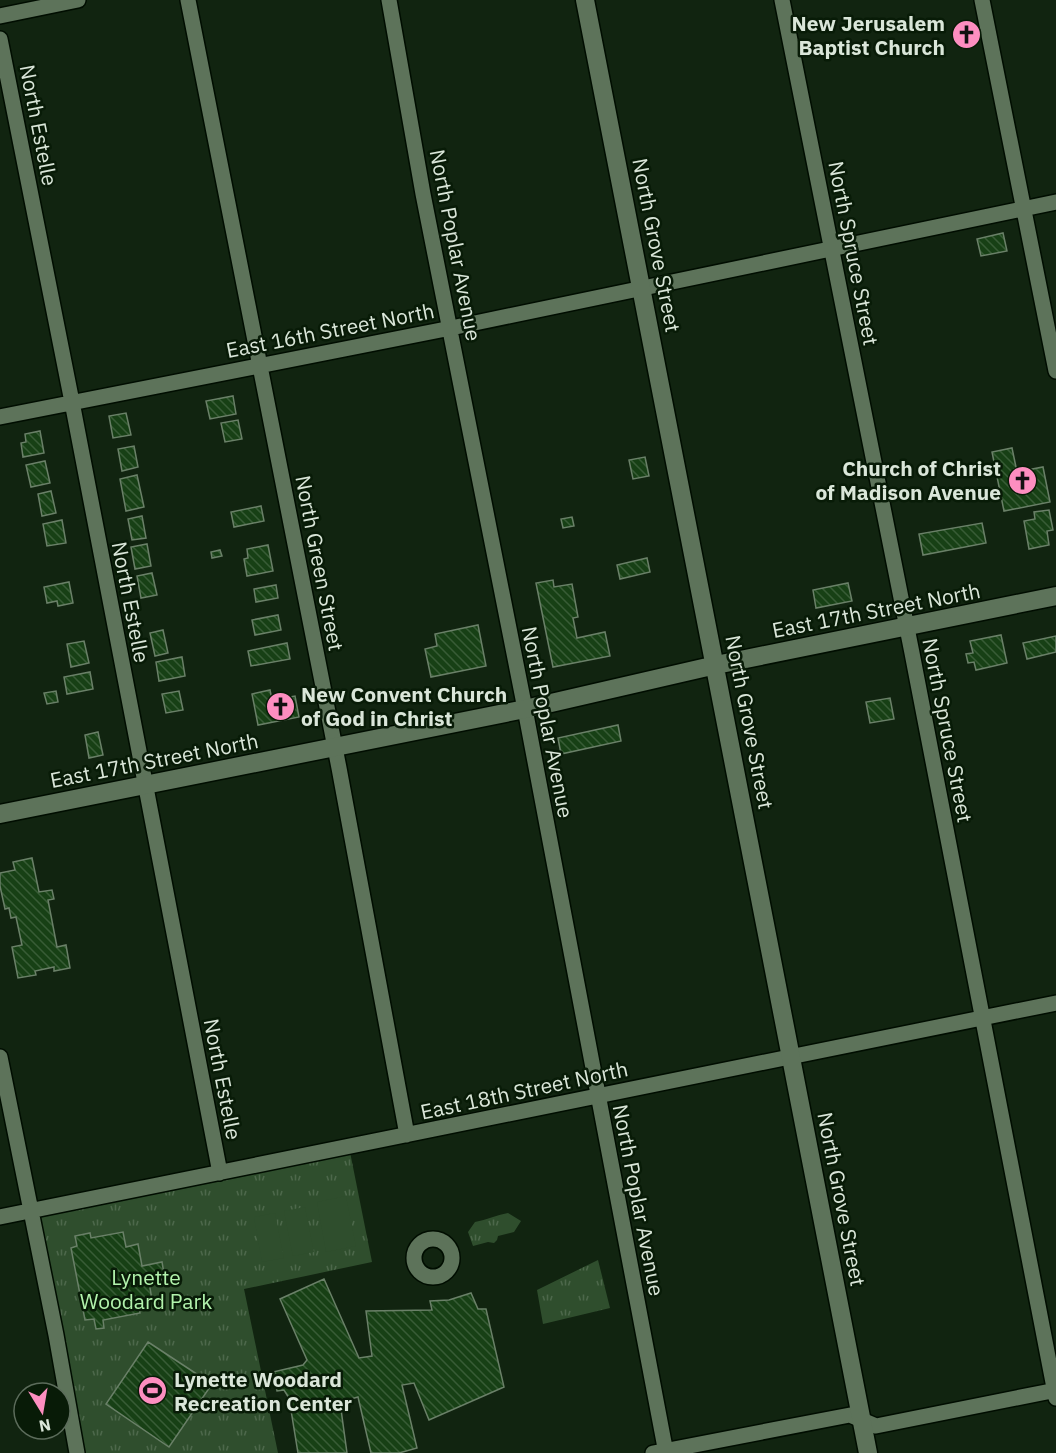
<svg xmlns="http://www.w3.org/2000/svg" width="1056" height="1453" viewBox="0 0 1056 1453" font-family="'IBM Plex Sans',sans-serif">
  <defs>
    <pattern id="grass-tufts" width="24" height="20" patternUnits="userSpaceOnUse" patternTransform="scale(1.5)"><rect width="24" height="20" fill="#2f4e2d"/><path d="M3 7l-1-3M5 7V3M7 7l1-3M15 17l-1-3M17 17v-4M19 17l1-3" fill="none" stroke="#4d684b"/></pattern>
    <pattern id="building-back-hatch" width="6" height="6" patternUnits="userSpaceOnUse" patternTransform="scale(1.5)"><rect width="6" height="6" fill="#174015"/><path d="M-1 5l2 2M0 0l6 6M5-1l2 2" fill="none" stroke="#385c36"/></pattern>
  </defs>
  <rect width="100%" height="100%" fill="#112410"/>
  <path fill="url(#grass-tufts)" d="M349 1147 372 1262 244 1289 278 1453H79L30 1211Z
    M508 1213 521 1221 514 1232 498 1236 497 1240 494 1243 488 1242 473 1246 468 1232 475 1222C487 1220 496 1215 508 1213Z
    M598 1260 610 1308 543 1324 537 1290Z"/>
  <path fill="#2f4e2d" d="M346 1196 356 1246 326 1252 317 1202Z
    M305 1207 314 1252 293 1256 284 1211Z
    M275 1213 284 1258 262 1262 254 1217Z"/>
  <path fill="url(#building-back-hatch)" stroke="#6a8068" stroke-width="1.5" d="M1003 233 1007 251 981 256 977 239Z
    M233 396 236 414 210 419 206 401Z
    M126 413 131 435 113 438 109 416Z
    M238 420 242 439 225 442 221 423Z
    M40 431 44 453 23 457 21 443 26 442 25 434Z
    M134 446 138 467 122 471 118 449Z
    M1012 448 1017 472 1043 467 1050 502 1004 511 992 452Z
    M645 457 649 476 633 479 629 460Z
    M45 461 50 483 31 487 26 465Z
    M137 475 144 507 126 511 120 479Z
    M51 491 56 513 42 516 38 494Z
    M261 506 264 521 234 527 231 512Z
    M1049 510 1053 530 1047 531 1049 545 1029 549 1024 521 1035 519 1034 512Z
    M142 516 146 538 132 540 128 519Z
    M572 517 574 526 563 528 561 519Z
    M62 520 66 543 47 546 43 524Z
    M982 523 986 543 923 555 919 534Z
    M147 544 151 566 135 569 131 547Z
    M268 545 273 571 247 576 244 559 248 558 247 549Z
    M220 550 222 556 212 558 211 552Z
    M647 558 650 572 620 579 617 565Z
    M152 573 157 595 141 598 137 576Z
    M553 580 554 587 572 584 578 617 573 618 577 638 605 632 610 656 553 667 536 583Z
    M69 582 73 603 58 606 57 601 47 603 44 587Z
    M848 583 852 601 816 608 813 590Z
    M276 585 278 598 256 602 254 589Z
    M278 615 281 630 255 635 252 620Z
    M478 625 486 666 431 677 425 649 437 646 435 634Z
    M163 630 168 653 155 656 150 633Z
    M1001 635 1007 663 976 670 974 662 968 663 966 654 973 653 970 641Z
    M1056 636V652L1027 659 1023 643Z
    M84 641 89 663 71 667 67 644Z
    M287 643 290 659 251 666 248 651Z
    M182 657 185 676 159 681 156 662Z
    M90 672 93 689 67 694 64 677Z
    M270 690 272 700 295 696 299 717 258 725 252 694Z
    M56 691 58 702 47 704 44 693Z
    M179 691 183 710 166 713 162 694Z
    M890 698 894 719 870 723 866 702Z
    M618 725 621 741 561 754 558 738Z
    M98 732 103 755 89 758 85 735Z
    M32 858 39 892 52 890 54 899 48 900 57 947 66 945 70 968 54 971V967L35 971 36 975 18 978 12 947 22 945 16 917 11 918 9 908 5 909 0 886V873L15 870 13 862Z
    M123 1232 126 1247 138 1244 142 1266 162 1262 165 1279 149 1282 152 1300 138 1303 140 1313 103 1320 104 1328 96 1329 94 1319 85 1320 71 1248 77 1246 75 1236 90 1233 91 1238Z
    M324 1279 359 1358 372 1356 366 1311 432 1310 430 1301 449 1300 471 1293 478 1309H486L504 1387 429 1420 414 1383 402 1385 417 1448 399 1453H371L358 1397 340 1402 347 1453H298L289 1398 284 1390 277 1391 273 1372 303 1365 307 1360 280 1299Z
    M148 1342 212 1384 169 1447 106 1404Z"/>
  <g fill="none" stroke-linecap="round" stroke-linejoin="round">
    <defs>
      <path id="minor" d="M188 0 339 768 407 1135
        M389 0 423 194 525 709 666 1453
        M782 0 912 653 1056 1398
        M982 0 1056 371
        M0 16 78 0
        M0 39 72 402 220 1173
        M0 417 451 328 1056 202
        M0 1057 56 1335 77 1453
        M0 1217 1056 1003
        M414 1258a19 19 0 1 1 38 0a19 19 0 1 1-38 0Z
        M653 1453 850 1415 876 1426 1056 1390"/>
      <path id="tertiary" d="M585 0 868 1453
        M0 814 525 709 716 665 1056 596"/>
    </defs>
    <use href="#minor" stroke="#000d00" stroke-width="18"/>
    <use href="#tertiary" stroke="#000d00" stroke-width="21"/>
    <use href="#minor" stroke="#5d735a" stroke-width="15"/>
    <use href="#tertiary" stroke="#5d735a" stroke-width="18"/>
  </g>
  <defs>
    <symbol id="church-disc" viewBox="-11 -11 22 22"><circle r="9.5" fill="#fd8ec0" stroke="#081b07"/><path d="M-1.2-6h2.4v3.5h3.3v2.4h-3.3V6h-2.4V-.1h-3.3v-2.4h3.3Z" fill="#111"/></symbol>
    <symbol id="stadium-disc" viewBox="-11 -11 22 22"><circle r="9.5" fill="#fd8ec0" stroke="#081b07"/><path d="M0-5a6.5 5 0 1 0 0 10a6.5 5 0 1 0 0-10ZM-3.5-1.8h7v3.6h-7Z" fill="#111"/></symbol>
  </defs>
  <g fill-rule="evenodd">
    <use href="#church-disc" x="950" y="18" width="33" height="33"/>
    <use href="#church-disc" x="1006" y="464" width="33" height="33"/>
    <use href="#church-disc" x="264" y="690" width="33" height="33"/>
    <use href="#stadium-disc" x="136" y="1374" width="33" height="33"/>
  </g>
  <g text-anchor="middle" dominant-baseline="central" stroke-width="5" stroke-linejoin="round" paint-order="stroke">
    <g font-size="21" font-weight="bold" fill="#dae6d9" stroke="#081b07" text-anchor="end">
      <text x="945" y="23">New Jerusalem<tspan x="945" dy="24">Baptist Church</tspan></text>
      <text x="1001" y="468">Church of Christ<tspan x="1001" dy="24">of Madison Avenue</tspan></text>
      <text x="301" y="694" text-anchor="start">New Convent Church<tspan x="301" dy="24">of God in Christ</tspan></text>
      <text x="174" y="1379" text-anchor="start">Lynette Woodard<tspan x="174" dy="24">Recreation Center</tspan></text>
    </g>
    <g font-size="21" fill="#dae6d9" stroke="#081b07">
      <text transform="translate(39 125) rotate(79)">North Estelle</text>
      <text transform="translate(456 245) rotate(79)">North Poplar Avenue</text>
      <text transform="translate(657 245) rotate(79)">North Grove Street</text>
      <text transform="translate(854 253) rotate(79)">North Spruce Street</text>
      <text transform="translate(330 330) rotate(-11)">East 16th Street North</text>
      <text transform="translate(320 563) rotate(79)">North Green Street</text>
      <text transform="translate(131 602) rotate(79)">North Estelle</text>
      <text transform="translate(876 610) rotate(-11)">East 17th Street North</text>
      <text transform="translate(548 722) rotate(79)">North Poplar Avenue</text>
      <text transform="translate(750 722) rotate(79)">North Grove Street</text>
      <text transform="translate(948 730) rotate(79)">North Spruce Street</text>
      <text transform="translate(154 760) rotate(-11)">East 17th Street North</text>
      <text transform="translate(223 1079) rotate(79)">North Estelle</text>
      <text transform="translate(524 1090) rotate(-12)">East 18th Street North</text>
      <text transform="translate(842 1199) rotate(79)">North Grove Street</text>
      <text transform="translate(639 1200) rotate(79)">North Poplar Avenue</text>
    </g>
    <g font-size="21" fill="#b2f3ac" stroke="#081b07">
      <text x="146" y="1277">Lynette<tspan x="146" dy="24">Woodard Park</tspan></text>
    </g>
  </g>
  <g transform="translate(42 1411) rotate(169)"><circle r="28" fill="#081b07" stroke="#5c6c5b" stroke-width="1.5"/>
  <path d="M0-4.5L10 22L0 15L-10 22Z" fill="#fd8ec0"/>
  <text y="-9" font-size="16" font-weight="bold" text-anchor="middle" fill="#dae6d9">N</text>
  </g>
</svg>
